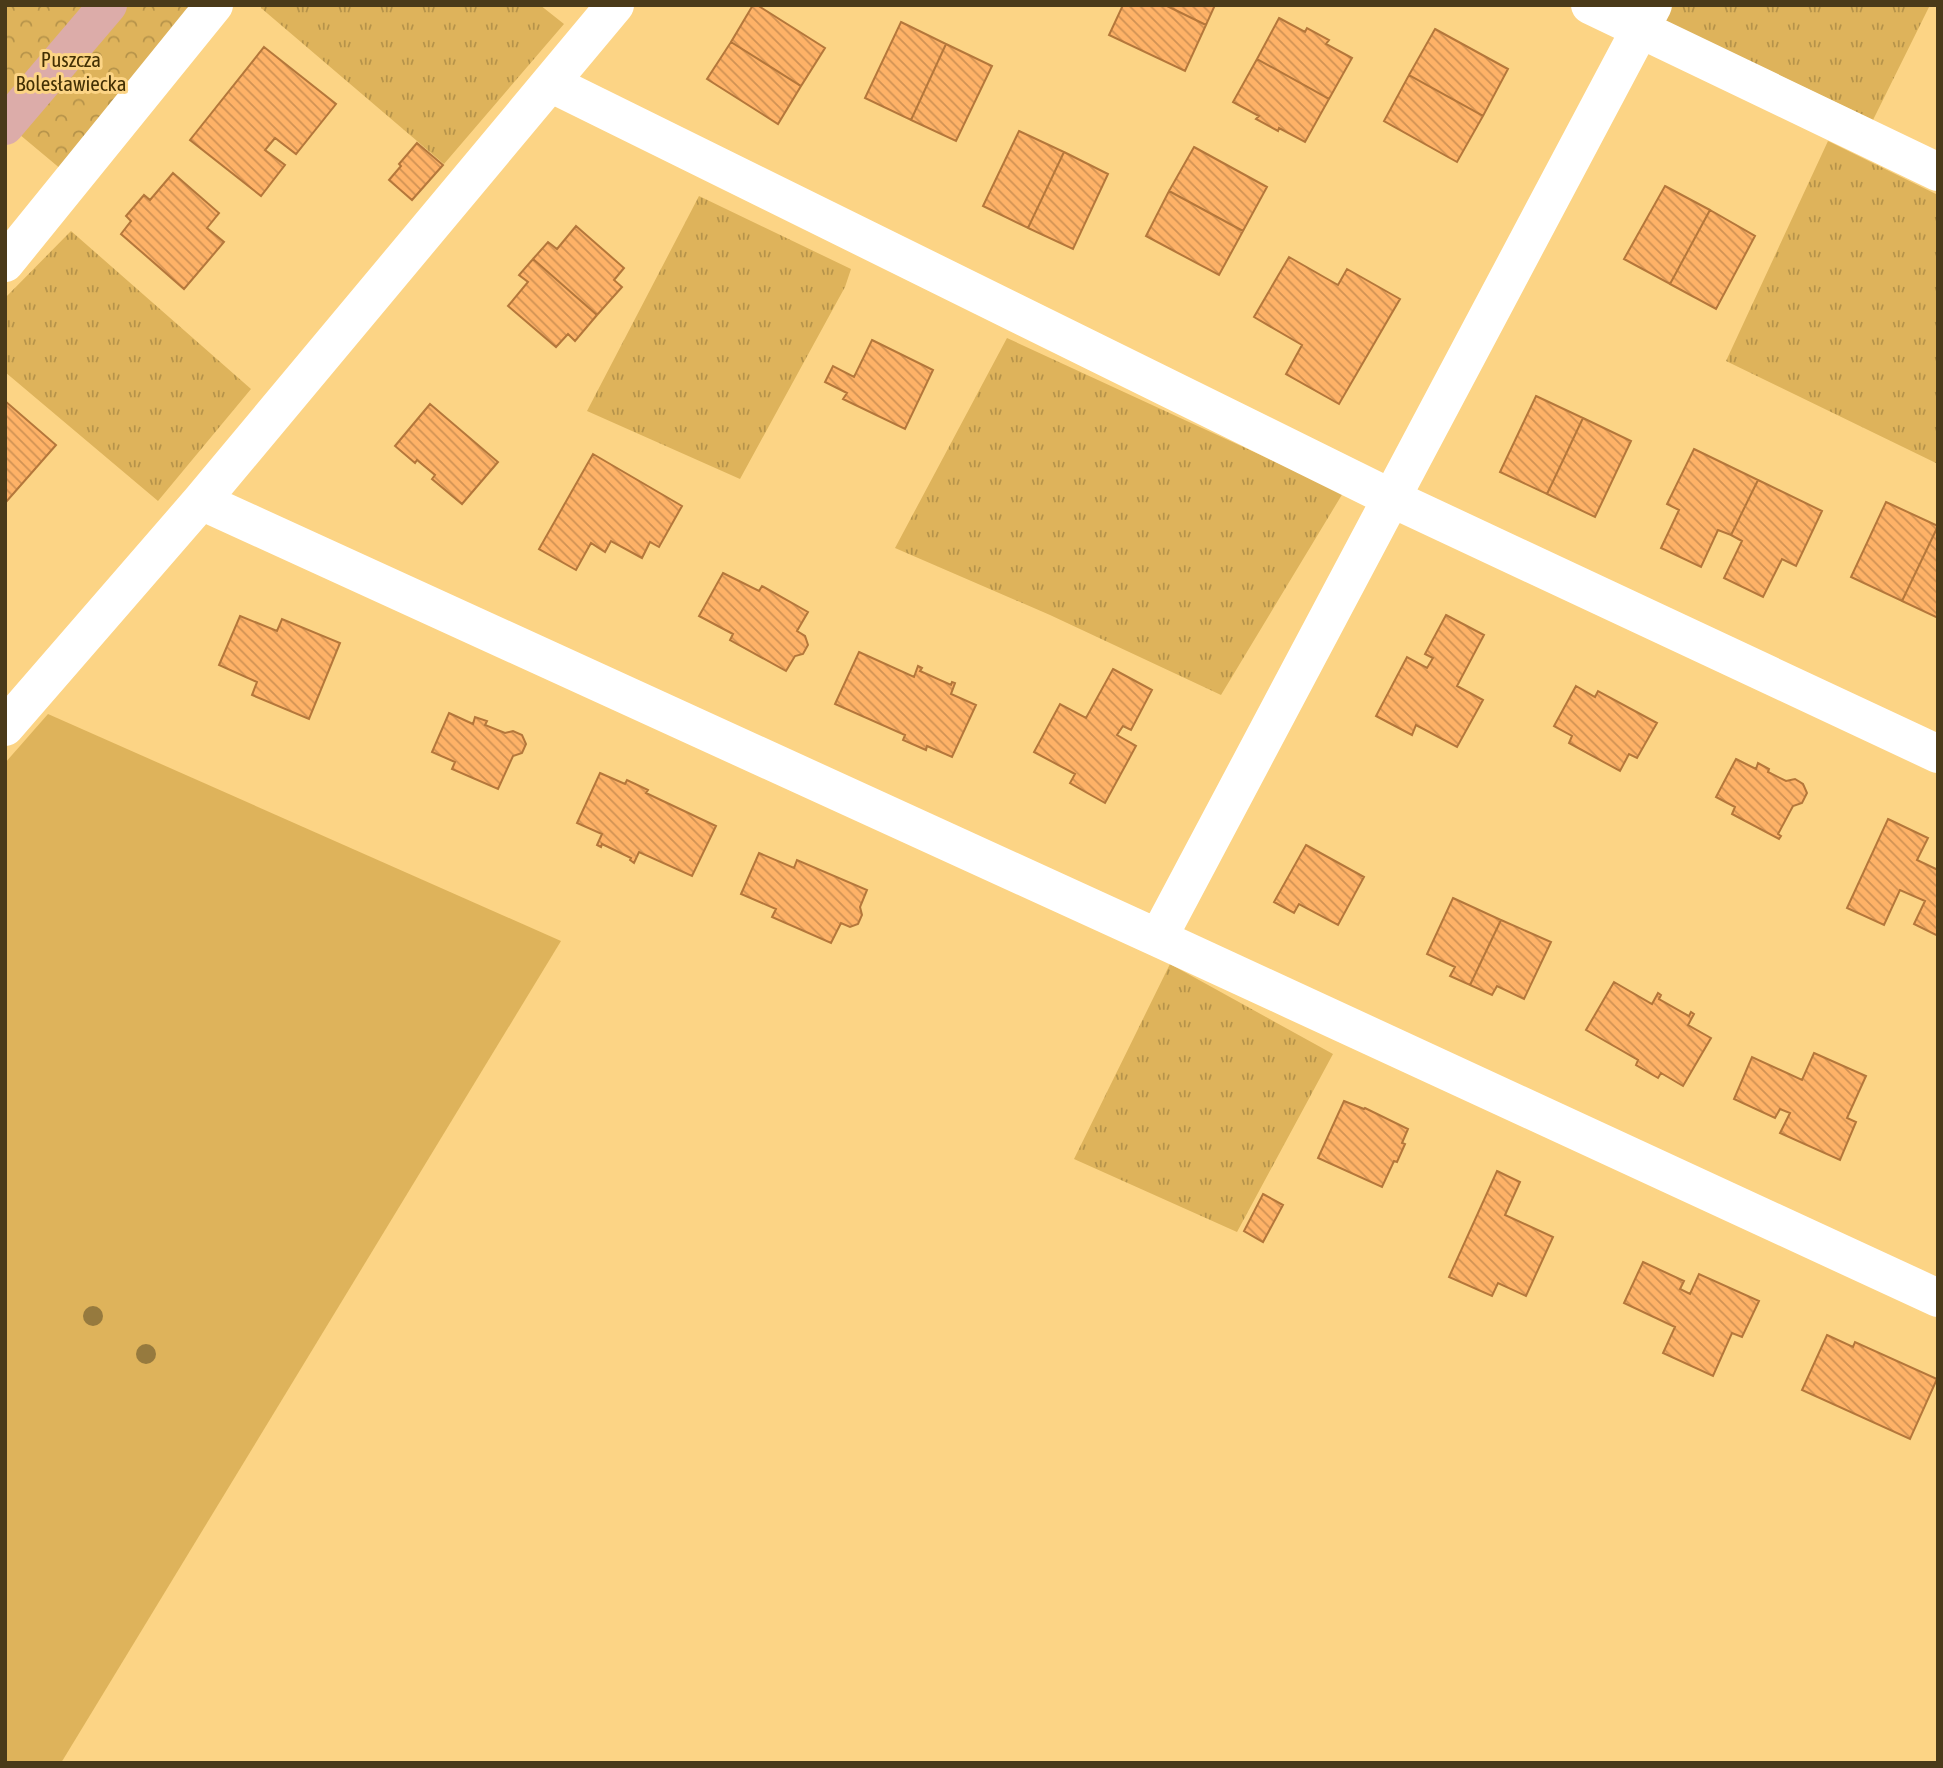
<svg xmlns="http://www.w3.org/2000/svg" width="1943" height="1768" viewBox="0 0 1943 1768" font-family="'Asap Condensed',sans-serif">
  <defs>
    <pattern id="grass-tufts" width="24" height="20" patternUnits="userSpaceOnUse" patternTransform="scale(1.75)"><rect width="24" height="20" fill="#deb35b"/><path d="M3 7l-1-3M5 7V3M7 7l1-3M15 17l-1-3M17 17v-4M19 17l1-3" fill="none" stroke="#b6934a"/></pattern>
    <pattern id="forest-crowns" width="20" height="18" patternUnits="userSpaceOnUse" patternTransform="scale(1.75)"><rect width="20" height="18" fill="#deb35b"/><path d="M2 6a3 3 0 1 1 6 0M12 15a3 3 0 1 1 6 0" fill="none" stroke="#b6934a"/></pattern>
    <pattern id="building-back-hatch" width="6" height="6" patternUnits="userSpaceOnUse" patternTransform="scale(1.75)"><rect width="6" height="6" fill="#feb267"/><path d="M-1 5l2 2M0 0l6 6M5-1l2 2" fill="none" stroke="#d09254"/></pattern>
  </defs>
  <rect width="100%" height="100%" fill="#fcd485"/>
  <path fill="url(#grass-tufts)" d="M263 5H540L564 24 444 164 261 8Z
    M1632 5H1930L1873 120Z
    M1828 141 1938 195V464L1726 361Z
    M699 196 851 269 845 287 740 479 587 411Z
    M71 231 251 389 158 501 5 372V298Z
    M1007 338 1343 493 1221 695 1050 615 895 548Z
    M1170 964 1333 1054 1237 1232 1074 1159Z"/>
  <path fill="url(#forest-crowns)" d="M5 5H213L68 175 7 124 5 125Z"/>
  <path fill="#deb35b" d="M48 714 561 941 61 1763H5V763Z"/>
  <path fill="url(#building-back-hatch)" stroke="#b4773b" stroke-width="2" d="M753 5H757L825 48 801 86 731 42Z
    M1123 5H1165L1206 25 1185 71 1109 35Z
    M1165 5H1215L1206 25Z
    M1279 18 1305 32 1307 28 1329 40 1326 44 1352 58 1329 99 1257 59Z
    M901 22 946 44 911 120 865 98Z
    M1435 29 1508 69 1483 116 1409 75Z
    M731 42 801 86 778 124 707 79Z
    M946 44 992 66 956 141 911 120Z
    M264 47 336 104 296 154 275 138 265 150 285 165 261 196 190 140Z
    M1257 59 1329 99 1305 142 1279 128 1278 131 1256 119 1259 116 1233 102Z
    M1409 75 1483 116 1457 162 1384 121Z
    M1019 131 1064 152 1028 228 983 206Z
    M417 143 443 165 412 200 389 180 401 166 399 164Z
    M1194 147 1267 187 1243 231 1169 191Z
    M1064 152 1108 174 1073 249 1028 228Z
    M173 173 219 213 207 228 224 242 184 289 121 234 131 221 126 216 144 195 150 200Z
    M1665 186 1710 210 1670 284 1624 259Z
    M1169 191 1243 231 1219 275 1146 236Z
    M1710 210 1755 236 1716 309 1670 284Z
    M576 226 624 268 614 280 622 287 597 315 533 259 548 242 557 249Z
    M1289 257 1338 285 1347 269 1400 299 1339 404 1286 374 1302 345 1254 317Z
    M533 259 597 315 575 341 568 334 556 347 508 306 528 282 519 275Z
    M872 340 933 370 905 429 843 399 847 393 825 382 833 366 854 377Z
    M1536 396 1583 418 1547 494 1500 472Z
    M5 401 56 445 6 502 5 501Z
    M430 404 498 462 462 504 432 479 435 475 417 460 415 463 395 446Z
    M1583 418 1631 441 1595 517 1547 494Z
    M1694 449 1758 480 1731 535 1718 530 1701 567 1661 548 1679 510 1667 504Z
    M593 454 682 506 659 547 650 542 642 558 611 541 605 552 591 543 576 570 539 549Z
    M1758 480 1822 511 1796 566 1782 559 1763 597 1724 578 1742 541 1731 535Z
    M1886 502 1938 526 1902 601 1851 577Z
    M1938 526V618L1902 601Z
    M723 573 759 591 762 586 808 612 797 631 805 636 808 645 803 654 795 656 786 671 730 640 733 634 699 616Z
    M1446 615 1484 635 1457 686 1483 700 1457 747 1416 725 1412 735 1376 716 1407 657 1427 668 1433 658 1425 654Z
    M240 616 277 631 282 619 340 643 309 719 252 695 257 682 219 665Z
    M859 652 914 677 918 666 922 668 920 671 951 685 952 682 955 683 951 694 976 705 952 757 927 746 926 750 903 740 905 735 835 704Z
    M1113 669 1152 690 1131 730 1123 726 1117 735 1136 746 1105 803 1070 783 1075 774 1034 752 1060 704 1086 718Z
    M1576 686 1595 697 1598 691 1657 723 1637 758 1629 754 1620 771 1569 743 1572 736 1554 726Z
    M449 713 473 724 475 717 487 721 485 725 505 733 513 731 522 735 526 744 522 753 513 756 498 789 452 769 455 762 432 752Z
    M1736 759 1756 769 1758 763 1769 769 1768 772 1786 781 1795 779 1803 784 1807 793 1802 803 1793 806 1778 834 1781 836 1779 839 1732 814 1735 807 1716 797Z
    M600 773 625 784 627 780 648 790 646 793 716 826 692 876 639 852 634 863 630 860 631 858 602 844 601 847 597 845 602 834 577 823Z
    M1888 819 1928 838 1917 860 1938 870V936L1914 924 1925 901 1900 890 1884 925 1847 908Z
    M1306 845 1364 877 1338 925 1299 904 1294 913 1274 902Z
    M759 853 794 868 797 860 867 890 860 907 862 915 858 924 850 927 841 923 831 943 772 917 776 909 741 894Z
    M1453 898 1501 920 1470 985 1450 976 1455 967 1427 954Z
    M1501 920 1551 942 1524 999 1497 986 1492 995 1470 985Z
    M1614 982 1652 1004 1658 993 1661 995 1659 999 1689 1016 1691 1012 1694 1014 1688 1025 1711 1038 1683 1086 1661 1073 1658 1078 1636 1065 1638 1060 1586 1030Z
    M1814 1053 1866 1076 1847 1118 1856 1122 1840 1160 1780 1133 1790 1113 1780 1109 1775 1118 1734 1099 1752 1057 1802 1080Z
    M1344 1101 1364 1109 1365 1108 1408 1129 1402 1143 1405 1144 1397 1162 1394 1161 1382 1187 1318 1158Z
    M1497 1171 1520 1182 1505 1215 1553 1237 1526 1296 1498 1283 1492 1296 1449 1277Z
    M1263 1194 1283 1205 1263 1242 1244 1231Z
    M1643 1262 1684 1281 1680 1289 1690 1294 1699 1274 1759 1301 1742 1337 1732 1333 1713 1376 1663 1353 1675 1327 1624 1303Z
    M1827 1335 1853 1347 1855 1342 1937 1379 1910 1439 1802 1390Z"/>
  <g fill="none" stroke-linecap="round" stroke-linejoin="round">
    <path stroke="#fff" stroke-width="38" d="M1590 5 1938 172
      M550 83 1391 498 1938 754
      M5 263 214 5
      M201 501 1158 938 1938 1298
      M5 727 201 501 615 5
      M1158 938 1653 5"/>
    <path stroke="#dcaca9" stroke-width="38" d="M5 126 108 5"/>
  </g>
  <g fill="#967a3e">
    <circle cx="93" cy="1316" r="10"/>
    <circle cx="146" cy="1354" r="10"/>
  </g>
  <g text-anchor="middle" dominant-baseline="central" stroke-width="6" stroke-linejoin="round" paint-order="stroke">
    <g font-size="21" fill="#433004" stroke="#fcd485">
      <text x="71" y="59">Puszcza<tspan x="71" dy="24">Bolesławiecka</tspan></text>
    </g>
  </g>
  <rect width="1943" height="1768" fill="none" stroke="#4a3a19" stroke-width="14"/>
</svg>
